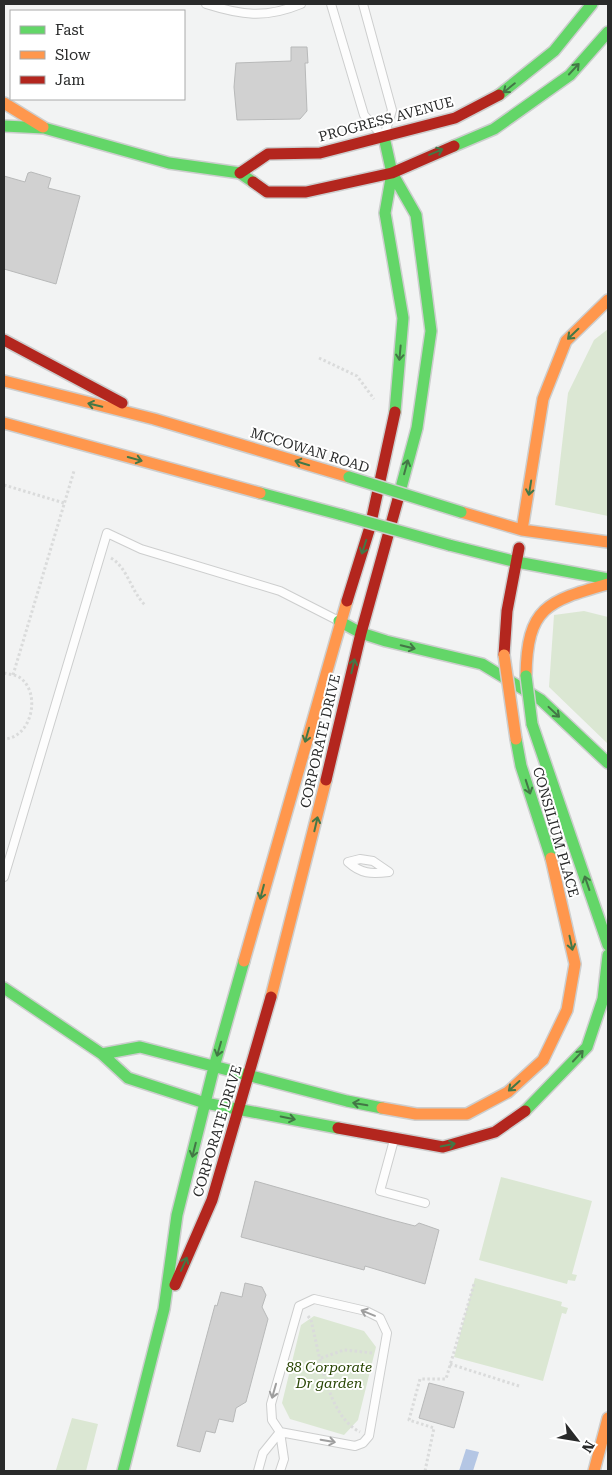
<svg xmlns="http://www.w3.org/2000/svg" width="612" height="1475" viewBox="0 0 612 1475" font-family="'Roboto Serif',serif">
  <rect width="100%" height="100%" fill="#f2f3f3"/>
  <path fill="#dbe7d3" d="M608 329V516L555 505 568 393 594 340Z
    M584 611 608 617V744L549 687 554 615Z
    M501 1177 592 1201 572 1274 577 1275 575 1281 568 1280 567 1284 479 1260Z
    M475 1278 562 1302 561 1306 568 1308 566 1314 562 1313 543 1381 454 1357Z
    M314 1316 364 1331 376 1347 358 1420 344 1435 290 1419 282 1403 301 1325Z
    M72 1418 98 1424 86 1471H53L56 1470Z"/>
  <path fill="#b4c6e4" d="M466 1449 479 1452 473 1471H459Z"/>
  <path fill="#d1d1d1" stroke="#b8b9b9" d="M291 47H307L308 63H305L307 111 300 119 237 120 234 87 236 63 291 61Z
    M31 172 51 178 48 188 80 196 56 284 4 269V176L25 182 28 173Z
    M255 1181 392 1220 415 1226 419 1223 439 1230 425 1284 365 1266 364 1270 241 1237Z
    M245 1283 262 1287 266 1295 262 1307 268 1319 246 1402 236 1408 233 1422 219 1419 215 1433 206 1431 200 1452 177 1446 215 1305 217 1306 221 1292 242 1297Z
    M429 1383 464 1392 454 1428 419 1418Z"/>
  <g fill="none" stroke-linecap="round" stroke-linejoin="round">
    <defs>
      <path id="lane" d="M206 4C241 15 265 19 301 4
        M331 4 364 115 381 134
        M363 4 392 110 385 133
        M360 859 373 861 389 872C371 874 361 874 348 862Z
        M4 877 107 533 141 549 280 591 335 619
        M394 1140 380 1191 425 1203
        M280 1432 355 1446 363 1443 369 1436 387 1333 380 1318 366 1311 314 1299 299 1306 271 1404 272 1420 280 1432 284 1459 280 1471
        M258 1471 263 1453 280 1432"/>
      <path id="fast" d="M499 95 554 51 592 4
        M4 126 44 128 169 163 240 173 253 182
        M384 137 392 173 416 215 431 331 417 428 398 499
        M454 146 494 129 570 75 608 32
        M392 173 385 213 403 318 395 412
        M260 493 342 515
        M449 545 517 562 608 579
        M339 621 361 633 386 641 482 664 541 700 608 763
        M532 724 608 945
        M516 739 521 766 551 858
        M4 988 102 1054 128 1078 205 1103 338 1128
        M102 1054 140 1047 347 1101 382 1108
        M525 1111 587 1047 603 999 608 955
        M123 1471 164 1309 177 1215 214 1067 244 961"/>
      <path id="slow" d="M4 103 43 127
        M4 381 154 419 349 477
        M4 423 260 493
        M461 512 522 530 608 542
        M522 530 543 399 566 341 608 300
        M526 676C527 607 547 601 608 584
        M244 961 347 601
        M271 997 326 780
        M382 1108 416 1114H467L508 1092 543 1060 567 1010 575 964 551 858
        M594 1471 608 1418"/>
      <path id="jam" d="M240 173 268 154 320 153 455 118 499 95
        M253 182 267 192H306L392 173 454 146
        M4 340 122 403
        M347 601 370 527 395 412
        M504 655 507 611 519 548
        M326 780 361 633 398 499
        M338 1128 443 1147 495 1132 525 1111
        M175 1285 212 1200 271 997"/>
    </defs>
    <use href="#lane" stroke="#cdcece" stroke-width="10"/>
    <use href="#fast" stroke="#cdcece" stroke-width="14"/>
    <use href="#slow" stroke="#cdcece" stroke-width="14"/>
    <use href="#jam" stroke="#cdcece" stroke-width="14"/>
    <path stroke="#dadbdb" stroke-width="3" stroke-dasharray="2.5 2.5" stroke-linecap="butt" d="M319 358 357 376 374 399
      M4 485 64 503
      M111 558C128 568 131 592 146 606
      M4 673C8 674 16 675 19 677 42 692 32 738 4 739
      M13 675 74 471
      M308 1316 311 1320C319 1352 327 1416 360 1432
      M321 1358 344 1350 373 1353
      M450 1364 519 1386
      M425 1471 434 1428 409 1420 420 1379H446L474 1284"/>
    <use href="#lane" stroke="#fdfdfd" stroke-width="8"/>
    <use href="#fast" stroke="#63d668" stroke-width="11"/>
    <use href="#slow" stroke="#ff974d" stroke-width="11"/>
    <use href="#jam" stroke="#b3261e" stroke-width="11"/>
    <defs>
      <path id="fast-bridge" d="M349 477 461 512
        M342 515 449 545
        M526 676 532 724"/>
      <path id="slow-bridge" d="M504 655 516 739"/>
    </defs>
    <use href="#fast-bridge" stroke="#cdcece" stroke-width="14" stroke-linecap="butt"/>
    <use href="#slow-bridge" stroke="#cdcece" stroke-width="14" stroke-linecap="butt"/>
    <use href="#fast-bridge" stroke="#63d668" stroke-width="11"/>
    <use href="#slow-bridge" stroke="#ff974d" stroke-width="11"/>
  </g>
  <defs><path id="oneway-shaft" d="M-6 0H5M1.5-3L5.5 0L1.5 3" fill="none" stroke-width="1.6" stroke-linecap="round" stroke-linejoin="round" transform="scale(1.25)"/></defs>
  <g stroke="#437746">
    <use href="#oneway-shaft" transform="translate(574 69) rotate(-47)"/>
    <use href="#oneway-shaft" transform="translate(509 88) rotate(141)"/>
    <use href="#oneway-shaft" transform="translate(436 152) rotate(-23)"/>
    <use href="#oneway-shaft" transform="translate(573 334) rotate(136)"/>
    <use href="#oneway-shaft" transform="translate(400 353) rotate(95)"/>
    <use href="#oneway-shaft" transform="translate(95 405) rotate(-167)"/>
    <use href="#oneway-shaft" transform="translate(135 459) rotate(15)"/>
    <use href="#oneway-shaft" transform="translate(302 463) rotate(-163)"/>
    <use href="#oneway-shaft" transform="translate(406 467) rotate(-75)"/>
    <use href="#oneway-shaft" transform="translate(530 488) rotate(99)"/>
    <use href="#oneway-shaft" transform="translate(364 547) rotate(108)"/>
    <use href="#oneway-shaft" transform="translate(408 647) rotate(14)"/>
    <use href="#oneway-shaft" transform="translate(353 666) rotate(-77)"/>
    <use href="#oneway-shaft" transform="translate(554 712) rotate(43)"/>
    <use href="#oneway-shaft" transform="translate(307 735) rotate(106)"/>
    <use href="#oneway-shaft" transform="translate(528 787) rotate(72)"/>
    <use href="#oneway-shaft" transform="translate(316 824) rotate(-77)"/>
    <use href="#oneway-shaft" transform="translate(587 883) rotate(-109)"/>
    <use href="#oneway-shaft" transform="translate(262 892) rotate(105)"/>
    <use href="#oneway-shaft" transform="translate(571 943) rotate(78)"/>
    <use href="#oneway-shaft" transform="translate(219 1049) rotate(106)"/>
    <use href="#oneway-shaft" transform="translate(578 1056) rotate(-47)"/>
    <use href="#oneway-shaft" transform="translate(514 1086) rotate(138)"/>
    <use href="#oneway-shaft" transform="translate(360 1104) rotate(-170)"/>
    <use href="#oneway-shaft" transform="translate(288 1118) rotate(12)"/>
    <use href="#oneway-shaft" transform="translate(448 1145) rotate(-12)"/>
    <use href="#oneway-shaft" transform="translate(194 1150) rotate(104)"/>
    <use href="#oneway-shaft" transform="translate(184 1264) rotate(-66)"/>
  </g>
  <g stroke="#9e9e9e">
    <use href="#oneway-shaft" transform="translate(368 1313) rotate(-158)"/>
    <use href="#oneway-shaft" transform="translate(274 1391) rotate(106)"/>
    <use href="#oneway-shaft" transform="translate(328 1441) rotate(10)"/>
  </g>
  <g text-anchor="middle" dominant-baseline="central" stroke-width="4" stroke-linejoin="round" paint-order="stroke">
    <g font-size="14" fill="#292a2a" stroke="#fff">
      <text transform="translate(386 119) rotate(-15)">PROGRESS AVENUE</text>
      <text transform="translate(310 450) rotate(17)">MCCOWAN ROAD</text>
      <text transform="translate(320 741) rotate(-77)">CORPORATE DRIVE</text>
      <text transform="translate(556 832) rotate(74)">CONSILIUM PLACE</text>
      <text transform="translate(217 1131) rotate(-73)">CORPORATE DRIVE</text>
    </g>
    <g font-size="14" font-style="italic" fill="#264300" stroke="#fff">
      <text x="329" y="1367">88 Corporate<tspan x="329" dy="16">Dr garden</tspan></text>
    </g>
  </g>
  <rect width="612" height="1475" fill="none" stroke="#292a2a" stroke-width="10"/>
  <rect x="10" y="10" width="175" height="90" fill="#ffffff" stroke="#a9aaaa"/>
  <rect x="20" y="26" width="25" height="8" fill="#63d668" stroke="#a9aaaa"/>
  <text x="55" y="35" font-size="15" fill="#292a2a">Fast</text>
  <rect x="20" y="51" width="25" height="8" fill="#ff974d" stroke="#a9aaaa"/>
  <text x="55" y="60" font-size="15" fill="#292a2a">Slow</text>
  <rect x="20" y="76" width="25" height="8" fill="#b3261e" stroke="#a9aaaa"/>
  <text x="55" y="85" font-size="15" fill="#292a2a">Jam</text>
  <g transform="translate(577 1440) rotate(121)" stroke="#ffffff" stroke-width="4" paint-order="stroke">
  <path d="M0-4L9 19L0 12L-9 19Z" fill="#292a2a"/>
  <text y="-8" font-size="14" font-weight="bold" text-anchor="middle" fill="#292a2a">N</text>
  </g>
</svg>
